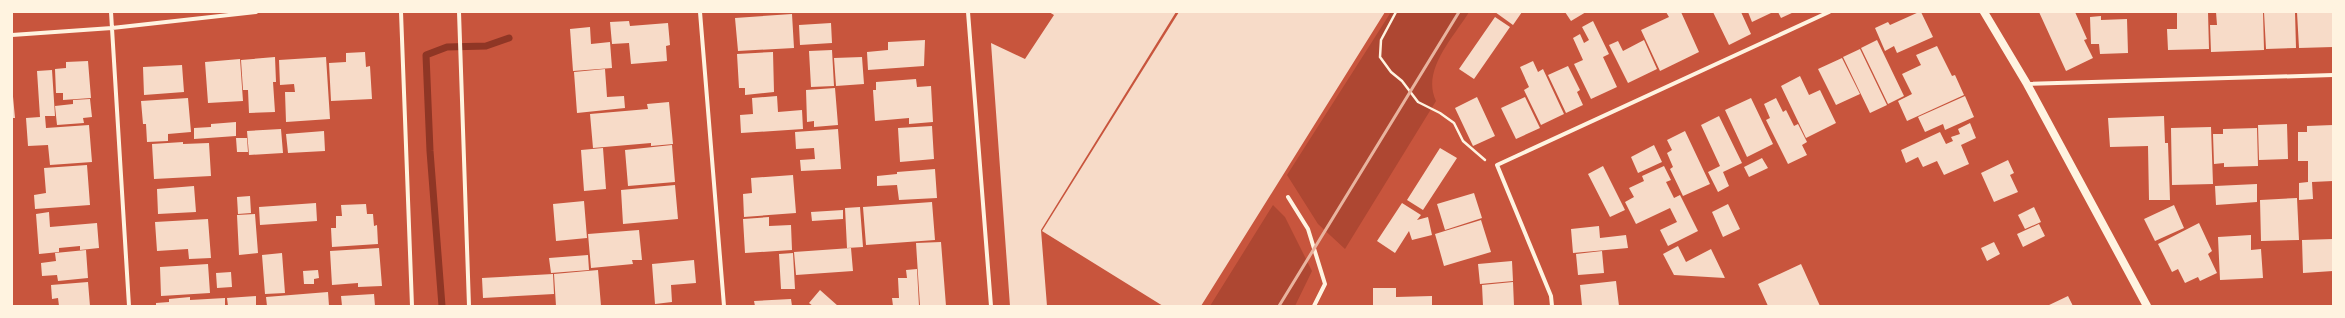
<svg xmlns="http://www.w3.org/2000/svg" width="2345" height="318" viewBox="0 0 2345 318" font-family="Rubik,sans-serif">
  <rect width="100%" height="100%" fill="#c8553d"/>
  <path fill="#ae4732" d="M1391 12H1469C1454 37 1421 70 1436 101L1345 249 1318 224 1287 175Z
    M1273 205 1285 217 1312 271 1295 306H1210Z"/>
  <g fill="none" stroke-linecap="round" stroke-linejoin="round">
    <path stroke="#8f3625" stroke-width="7" d="M442 306 430 151 426 55 447 47 486 46 509 38"/>
  </g>
  <path fill="#f7dbc8" d="M1049 12H1176L1041 230 1047 306H1010L991 43 1025 59 1054 15Z
    M1179 12H1385L1201 306H1163L1042 231Z
    M1495 12H1522L1513 25Z
    M1565 12H1586L1571 21Z
    M1666 12H1681L1699 52 1660 71 1641 30 1669 17Z
    M1713 12H1741L1751 34 1729 45Z
    M1748 12H1771V13L1752 22Z
    M1778 12H1794L1781 18Z
    M1919 12H1921L1933 37 1897 53 1894 46 1885 51 1875 28 1888 22 1890 25Z
    M2039 12H2075L2087 39 2084 40 2093 58 2066 71Z
    M2177 12H2208L2209 49 2168 50 2167 29H2177Z
    M2216 12H2263L2264 50 2211 52 2210 25H2217Z
    M2264 12H2295L2296 48 2266 49Z
    M2297 12H2333V47L2299 48Z
    M792 14 794 48 738 51 735 18Z
    M2101 16V20L2127 19 2128 53 2100 54 2099 44H2091L2090 17Z
    M1495 17 1510 27 1474 79 1459 69Z
    M629 21 630 26 668 23 670 45 666 46 667 61 631 64 629 43 612 44 610 22Z
    M1593 21 1609 54 1603 57 1617 87 1591 99 1574 64 1583 60 1573 38 1580 34 1584 43 1589 40 1582 27Z
    M831 23 832 43 800 45 799 25Z
    M590 27 591 44 610 42 612 68 573 71 570 29Z
    M925 40 924 66 868 70 867 52 888 50V42Z
    M1644 40 1657 69 1628 83 1609 45 1618 41 1623 51Z
    M1877 40 1904 96 1888 104 1861 48Z
    M1937 46 1952 76 1955 75 1964 95 1907 121 1898 101 1912 94 1902 74 1921 65 1916 55Z
    M1860 49 1887 105 1870 113 1843 57Z
    M832 50 834 86 811 87 809 51Z
    M365 52 366 67 370 66 372 99 331 101 329 63 346 62V53Z
    M773 52 774 92 745 95V88H739L737 54Z
    M275 57 276 82H273L275 112 249 113 248 90H243L241 60Z
    M326 57 330 119 286 122 285 92H295L294 84 280 85 279 60Z
    M862 57 864 84 836 86 834 58Z
    M1842 58 1860 94 1836 105 1818 69Z
    M240 59 243 101 208 103 205 62Z
    M88 61 91 98 63 100V93H56L55 69 66 68V62Z
    M1533 61 1538 72 1543 69 1564 114 1541 125 1524 90 1529 87 1520 67Z
    M182 65 184 92 144 95 143 67Z
    M1568 66 1580 90 1577 92 1583 105 1566 113 1548 75Z
    M605 69 607 97 624 96 625 108 577 113 574 72Z
    M52 70 55 116H45L46 128 89 125 92 162 50 165 48 145 28 146 26 118 40 117 37 71Z
    M1800 76 1809 95 1820 90 1836 123 1806 138 1781 86Z
    M916 79 917 87 931 86 933 122 909 124V118L875 121 873 90H876V82Z
    M12 86 15 118H12Z
    M835 88 838 125 814 127V121L807 122 806 90Z
    M777 96 778 112 802 110 803 129 741 133 740 115 753 114 752 98Z
    M1965 96 1974 117 1945 130 1943 124 1925 132 1918 117Z
    M1477 97 1495 136 1473 146 1455 108Z
    M1525 97 1540 128 1516 139 1501 108Z
    M188 98 191 132 168 134V141L147 142 146 124H143L141 101Z
    M1751 98 1773 144 1747 157 1725 110Z
    M1776 98 1783 112 1786 110 1794 126 1798 124 1807 142 1802 145 1807 155 1788 164 1766 120 1770 118 1764 104Z
    M90 99 92 117 83 118 84 123 57 125 55 106 73 104V100Z
    M669 102 673 144 651 146V143L593 148 590 114 648 109 647 104Z
    M1719 116 1742 163 1723 172 1729 186 1718 192 1708 172 1720 166 1701 125Z
    M2164 116 2165 143H2168L2170 200H2149L2148 146 2110 147 2108 118Z
    M236 122V136L194 139V128L211 127V124Z
    M1970 123 1976 138 1961 145 1969 164 1944 175 1937 161 1923 167 1918 157 1906 163 1901 150 1940 132 1946 144 1953 141 1951 137 1960 134 1958 129Z
    M2287 124 2288 159 2259 160 2258 125Z
    M2333 125V181L2312 182 2313 199 2299 200V183L2308 182V161H2298V132H2307V126Z
    M932 126 934 159 900 162 898 128Z
    M2211 127 2213 184 2172 185 2171 128Z
    M2257 128 2258 166 2224 167V163L2214 164 2213 134H2223V129Z
    M281 129 283 153 249 155 247 131Z
    M838 129 841 169 801 171 800 160 815 159 814 148 796 149 795 132Z
    M324 131 325 151 288 153 286 134Z
    M1685 131 1710 184 1683 196 1670 169 1673 167 1667 153 1672 150 1667 140Z
    M236 138H247L248 152H237Z
    M183 142V144L209 143 211 176 154 179 152 144Z
    M672 145 675 182 628 186 625 150Z
    M1654 145 1662 162 1638 173 1631 157Z
    M603 148 606 189 584 191 581 150Z
    M1440 148 1457 158 1423 210 1407 200Z
    M1762 158 1768 168 1749 177 1744 167Z
    M2008 160 2014 173 2010 175 2018 192 1994 202 1981 173Z
    M87 165 90 205 35 209 34 195 46 193 44 168Z
    M1603 166 1625 210 1610 217 1588 174Z
    M1664 166 1671 180 1666 182 1674 198 1680 195 1698 231 1668 246 1660 230 1677 222 1670 208 1636 224 1625 202 1634 197 1629 188 1644 181 1642 176Z
    M935 169 937 198 899 200 897 185 877 186V176L897 174V172Z
    M793 175 796 213 744 217 743 194 752 193 751 178Z
    M2257 184V202L2216 205 2215 186Z
    M675 185 678 219 623 224 621 190Z
    M194 186 196 212 158 214 157 189Z
    M1474 193 1482 218 1445 230 1437 204Z
    M250 196 251 213 238 214 237 197Z
    M2297 198 2299 240 2261 241 2260 200Z
    M584 201 587 238 556 241 553 204Z
    M932 202 935 240 866 245 863 207Z
    M316 203 317 221 260 225 259 207Z
    M1402 203 1421 215 1417 220 1428 217 1432 235 1412 240 1409 231 1395 253 1377 241Z
    M366 204 367 214H373L374 226 377 225 378 244 332 247 331 228H336V216H342L341 205Z
    M1728 204 1740 229 1723 237 1712 212Z
    M2174 205 2184 228 2155 241 2144 219Z
    M860 207 863 247 847 248 845 208Z
    M2034 207 2041 222 2025 229 2018 215Z
    M843 210V219L812 221 811 212Z
    M49 212 50 227 97 223 99 248 80 250V246L59 248V252L39 254 36 214Z
    M255 214 258 253 239 255 237 215Z
    M769 217V226L791 225 792 250 745 253 743 219Z
    M208 219 211 258 189 259 188 249 157 251 155 222Z
    M1481 220 1491 252 1444 266 1435 234Z
    M2199 223 2212 251 2208 254 2217 273 2200 281 2198 277 2185 283 2178 269 2172 272 2158 244Z
    M2039 224 2045 236 2023 247 2017 234Z
    M1599 226 1600 238 1626 235 1628 248 1573 253 1571 229Z
    M639 230 642 260H632L633 264 591 268 588 234Z
    M2251 235V250L2261 249 2263 278 2220 280 2218 237Z
    M2333 239V271L2303 273 2302 240Z
    M941 242 946 306H920L916 243Z
    M1994 242 2000 254 1987 261 1981 248Z
    M1678 246 1686 262 1711 249 1725 278 1674 275 1663 254Z
    M379 248 382 286 358 287V283L332 285 330 251Z
    M851 248 853 271 796 275 794 252Z
    M86 250 88 278 58 281 57 275 42 276 41 263 56 261 55 253Z
    M1602 251 1604 273 1578 275 1576 254Z
    M282 253 285 293 265 294 262 255Z
    M793 253 795 289H781L779 254Z
    M588 255 589 270 551 273 549 258Z
    M694 260 696 283 671 285 672 302 655 304 652 264Z
    M1512 261 1513 281 1480 284 1478 264Z
    M208 264 210 293 161 296 160 267Z
    M1801 264 1820 306H1768L1758 284Z
    M917 269 919 306H893L892 298H899L898 278H907L906 270Z
    M318 270 319 278 314 279V284H304L303 271Z
    M598 270 601 306H556L554 274Z
    M231 272 232 287 217 288 216 273Z
    M553 274 554 294 483 298 482 278Z
    M1616 281 1619 306H1582L1580 285Z
    M88 282 90 306H59L58 298 52 299 51 285Z
    M1513 282 1514 306H1483L1482 285Z
    M1373 288H1396V297L1432 296V306H1373Z
    M820 290 838 306H813L809 303Z
    M328 292 329 306H267L266 297Z
    M374 294 375 306H342L341 296Z
    M256 296V306H228L227 298Z
    M2068 296 2073 306H2047Z
    M190 297V300L225 298V306H156V303L169 302V299Z
    M791 299 792 306H755L754 301Z"/>
  <g fill="none" stroke-linecap="round" stroke-linejoin="round">
    <path stroke="#fff3e0" stroke-width="2.5" d="M1396 12 1381 40 1380 57 1391 72 1402 81 1418 102 1440 113 1454 123 1463 141 1485 160"/>
    <path stroke="#fff3e0" stroke-width="4" d="M111 12 129 306
      M401 12 412 306
      M459 12 469 306
      M700 12 724 306
      M968 12 991 306
      M12 35 112 28 256 12
      M2027 84 2333 75
      M1288 197 1308 229 1325 284 1314 306
      M1552 306 1551 296 1497 165 1829 12"/>
    <path stroke="#fff3e0" stroke-width="8" d="M1984 12 2027 84 2147 306"/>
    <path stroke="#e9b49f" stroke-width="3" d="M1279 306 1459 12"/>
  </g>
  <rect width="2345" height="318" fill="none" stroke="#fff3e0" stroke-width="26"/>
</svg>
